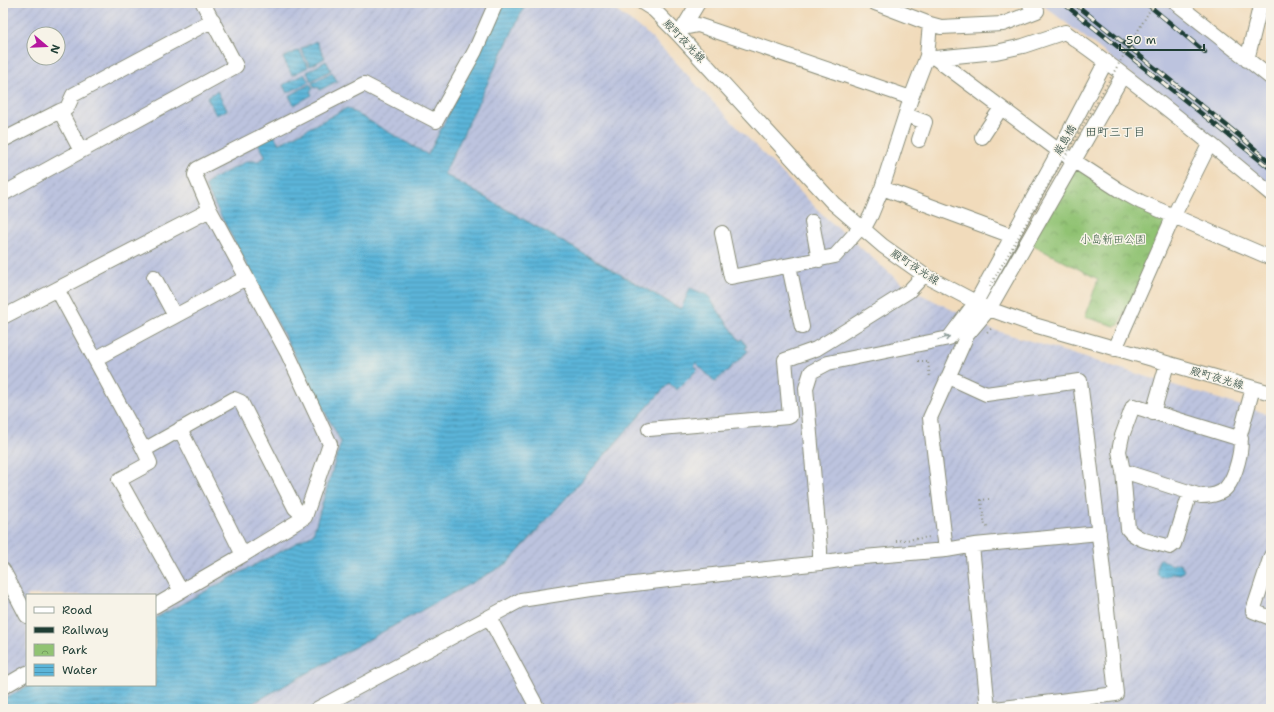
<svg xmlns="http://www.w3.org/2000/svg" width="1274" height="712" viewBox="0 0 1274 712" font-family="'Shantell Sans','Klee One',sans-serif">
  <defs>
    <pattern id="industrial-furrows" width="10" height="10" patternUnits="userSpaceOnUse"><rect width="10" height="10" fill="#bcc3de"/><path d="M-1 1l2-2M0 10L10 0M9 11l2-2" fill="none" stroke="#a1a8bf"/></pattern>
    <pattern id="park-crowns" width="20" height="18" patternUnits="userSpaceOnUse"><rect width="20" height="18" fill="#91c373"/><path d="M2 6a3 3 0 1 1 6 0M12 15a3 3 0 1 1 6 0" fill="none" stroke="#76a05f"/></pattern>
    <pattern id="water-rules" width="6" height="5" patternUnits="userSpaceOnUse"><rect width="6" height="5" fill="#5cb5d9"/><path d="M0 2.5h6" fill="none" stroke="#4b94b1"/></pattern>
  </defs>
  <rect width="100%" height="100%" fill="#f7f3e8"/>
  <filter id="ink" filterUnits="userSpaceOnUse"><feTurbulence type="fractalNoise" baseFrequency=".025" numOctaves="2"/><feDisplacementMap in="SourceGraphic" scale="8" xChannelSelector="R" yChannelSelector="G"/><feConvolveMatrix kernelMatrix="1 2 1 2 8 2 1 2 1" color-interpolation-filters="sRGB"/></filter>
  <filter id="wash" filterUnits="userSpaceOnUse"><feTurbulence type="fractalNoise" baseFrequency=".012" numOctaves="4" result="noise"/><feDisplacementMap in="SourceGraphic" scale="16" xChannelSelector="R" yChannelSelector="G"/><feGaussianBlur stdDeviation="0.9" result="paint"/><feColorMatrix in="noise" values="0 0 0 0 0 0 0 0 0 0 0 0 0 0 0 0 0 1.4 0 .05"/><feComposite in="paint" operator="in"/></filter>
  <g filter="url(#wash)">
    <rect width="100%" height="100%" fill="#f1dbbb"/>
    <path fill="url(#industrial-furrows)" fill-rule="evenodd" d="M3 3H504L428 155 347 108 278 144H258L266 157 258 161H247L211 180 205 186 341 442 313 534 155 618V595H27V685H30L3 699ZM34 34H58V58H34Z
      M526 3H605L644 31 672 58 705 94 825 217 906 287 991 329 1271 415V709H242L508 563 669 383 677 389 697 369 694 365 696 363 747 347 741 339 740 341 714 305 709 296 682 309 444 174Z"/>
    <path fill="#bcc3de" d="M1040 3H1171L1271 83V186L1095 45Z"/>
    <path fill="url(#park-crowns)" stroke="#588054" d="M1073 166 1164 216 1168 222 1119 325 1115 326 1085 317 1098 279 1030 244Z"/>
    <path fill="url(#water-rules)" stroke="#3e7986" d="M504 3H526L444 174 681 309 690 288 709 296 714 305 740 341 742 339 747 347 745 348 748 351 715 382 696 363 694 365 698 369 677 390 669 383 508 563 242 709H3V699L30 685H155V618L313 534 341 442 205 186 211 180 247 161H258L266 157 258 143 274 135 279 144 347 108 428 155Z
      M316 41 325 58 310 66 301 49Z
      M299 50 308 67 292 75 283 58Z
      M326 61 331 70 311 81 307 72Z
      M332 72 337 81 320 90 318 87 315 88 312 83Z
      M304 74 309 82 287 93 283 85Z
      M310 84 313 89 310 91 312 95 294 105 289 96Z
      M217 91 227 110 216 115 207 97Z
      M1161 559 1172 565 1178 563 1181 564 1184 570 1182 573 1180 574 1174 573 1166 577 1161 578C1155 573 1156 567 1159 560Z"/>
  </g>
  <g filter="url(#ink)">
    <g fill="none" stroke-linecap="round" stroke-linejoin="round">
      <defs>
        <path id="minor" d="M643 3 654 10 678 34 833 203 883 246 924 275 989 309 1034 325 1271 393
          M875 3 930 24 941 27 1003 24 1037 11 1029 3
          M1176 3 1271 78
          M683 28 698 25 911 98
          M679 33 683 28 698 3
          M927 56 935 58 1059 151 1119 190 1141 202 1271 258
          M935 58 996 52 1023 46 1065 32C1136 82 1204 138 1271 194
          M1247 60 1261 3
          M60 111 67 108 73 95 213 20
          M906 115 925 122 919 140
          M982 137 1001 108
          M3 140 60 111 81 151 3 194
          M81 151 236 66 203 3
          M882 188 1012 236
          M812 222 819 260
          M863 230 871 215 882 188 911 98 927 56 930 24
          M722 233 731 277 835 256 860 228
          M789 266 802 327
          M154 277 175 316
          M57 289 144 450 234 399 241 402 295 508 305 517
          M3 317 210 210
          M1115 349 1174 215 1210 143
          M95 359 246 278
          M949 377 986 394 1080 381 1101 552 1116 694 995 709
          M1153 413 1167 364
          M180 429 243 555
          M649 429 788 417 790 416 785 360 816 349 834 338 909 291 924 275
          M1241 439 1133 406 1122 436 1119 451 1123 471 1201 496C1210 496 1220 495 1226 488 1236 477 1243 448 1240 435L1253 388
          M144 450 150 463 119 480 181 591
          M1123 471 1128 529C1138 542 1156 542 1170 547L1174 544 1190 493
          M972 546 988 709
          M946 550 930 418 967 335 989 309 1123 75
          M1271 556 1253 611 1271 618
          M820 563V549L806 388 811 372 828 363 949 338 976 302 1059 151 1106 61
          M3 570 27 616
          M155 606 243 555 305 517 330 444 288 354 210 210 195 175 197 169 364 84 436 121 475 51 496 3
          M489 617 538 709
          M3 687 27 673
          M317 709 521 600 591 589 668 580 820 563 852 558 946 550 975 545 1099 533"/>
      </defs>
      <use href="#minor" stroke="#888c78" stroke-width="16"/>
      <path stroke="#888c78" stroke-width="2" stroke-dasharray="1 3" stroke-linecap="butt" d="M987 332 992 328
        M918 361H928L930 378
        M989 499 981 500 985 526 990 528
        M896 541 931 537"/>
      <use href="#minor" stroke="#fff" stroke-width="14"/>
      <defs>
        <path id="rail" d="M1063 3 1271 169
          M1074 3 1241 137 1271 163
          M1146 3 1205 52"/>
      </defs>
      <use href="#rail" stroke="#1f3d34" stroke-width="4.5"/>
      <use href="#rail" stroke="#f7f3e8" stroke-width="3" stroke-dasharray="9" stroke-linecap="butt"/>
      <path stroke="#888c78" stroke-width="2" stroke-dasharray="1 3" stroke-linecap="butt" d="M990 286 1154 3"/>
    </g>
    <defs><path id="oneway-shaft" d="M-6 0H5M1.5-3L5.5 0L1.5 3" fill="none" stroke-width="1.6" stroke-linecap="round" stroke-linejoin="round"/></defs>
    <use stroke="#8f9e9a" href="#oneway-shaft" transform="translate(944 338) rotate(-17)"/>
  </g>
  <g text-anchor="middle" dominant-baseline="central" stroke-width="3" stroke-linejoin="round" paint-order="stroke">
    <g font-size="11" fill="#1f3d34" stroke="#f7f3e8">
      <text transform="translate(684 41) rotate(46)">殿町夜光線</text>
      <text transform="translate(1065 140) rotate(-60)">厳島橋</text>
      <text transform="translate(915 267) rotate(33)">殿町夜光線</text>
      <text transform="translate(1217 378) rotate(16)">殿町夜光線</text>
    </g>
    <g font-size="11" fill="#3c5e44" stroke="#f7f3e8">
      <text x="1113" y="239">小島新田公園</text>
    </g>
    <g font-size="12" fill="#1f3d34" stroke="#f7f3e8">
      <text x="1115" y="132">田町三丁目</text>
    </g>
  </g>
  <rect width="1274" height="712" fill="none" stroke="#f7f3e8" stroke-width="16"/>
  <rect x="26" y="594" width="130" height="92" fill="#f7f3e8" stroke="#a1aaa0"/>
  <rect x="34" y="607" width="20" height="6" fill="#ffffff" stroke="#a1aaa0"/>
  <text x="62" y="614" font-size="12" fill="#1f3d34">Road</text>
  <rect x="34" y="627" width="20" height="6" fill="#1f3d34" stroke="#a1aaa0"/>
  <text x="62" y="634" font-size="12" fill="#1f3d34">Railway</text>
  <rect x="34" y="644" width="20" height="12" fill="url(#park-crowns)" stroke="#a1aaa0"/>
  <text x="62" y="654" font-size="12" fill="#1f3d34">Park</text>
  <rect x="34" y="664" width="20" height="12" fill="url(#water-rules)" stroke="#a1aaa0"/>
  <text x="62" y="674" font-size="12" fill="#1f3d34">Water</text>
  <g transform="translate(46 46) rotate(109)"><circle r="19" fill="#f7f3e8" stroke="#a1aaa0"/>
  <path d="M0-3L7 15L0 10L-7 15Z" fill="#b5179e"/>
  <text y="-6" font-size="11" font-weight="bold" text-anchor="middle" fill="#1f3d34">N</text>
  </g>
  <path d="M1120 44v6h84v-6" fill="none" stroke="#1f3d34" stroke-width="2"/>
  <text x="1126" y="44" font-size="12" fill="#1f3d34" stroke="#f7f3e8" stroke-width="3" paint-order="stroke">50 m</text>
</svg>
